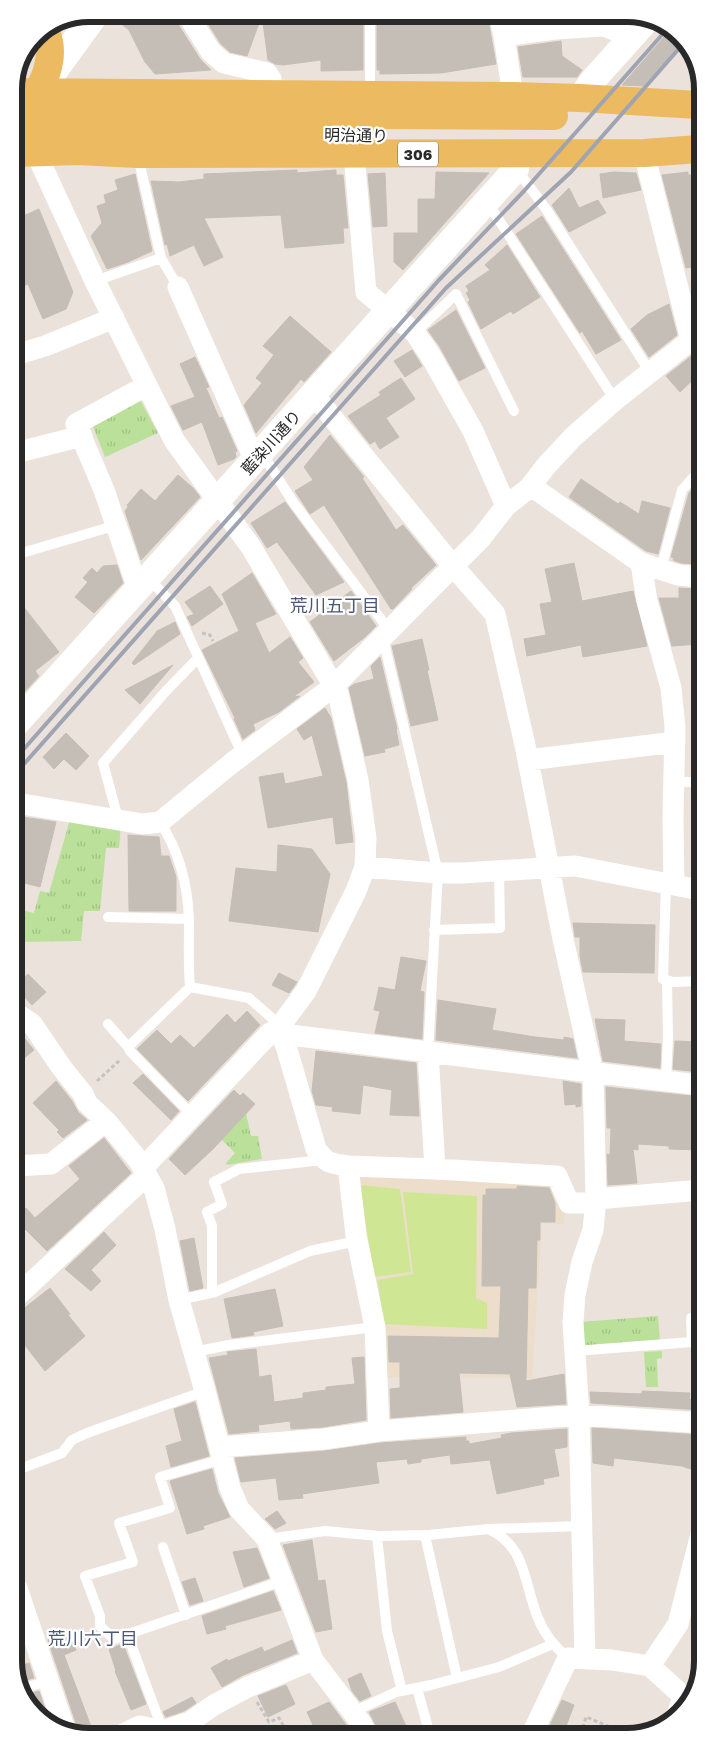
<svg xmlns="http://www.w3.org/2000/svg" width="716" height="1751" viewBox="0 0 716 1751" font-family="'Golos Text','Noto Sans JP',sans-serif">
  <defs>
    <pattern id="park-tufts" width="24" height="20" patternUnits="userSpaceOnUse" patternTransform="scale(1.25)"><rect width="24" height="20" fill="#bae099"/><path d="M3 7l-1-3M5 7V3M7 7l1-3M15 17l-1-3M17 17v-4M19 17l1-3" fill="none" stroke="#a0c084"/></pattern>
  </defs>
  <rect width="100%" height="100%" fill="#ebe2db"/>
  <path fill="#ecdecb" d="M360 1170 555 1182 566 1207 563 1224 542 1223 532 1378 381 1377 356 1177Z"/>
  <path fill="url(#park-tufts)" d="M139 398 158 433 105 457 92 424Z
    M71 816 121 824 119 848H106L100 911H84L81 941 16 942V909L34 913 40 891 49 893Z
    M246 1113 251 1136H258L262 1159 227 1165 226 1163 235 1153 220 1138Z
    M658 1316 660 1341 583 1347 581 1322Z
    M662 1351V1358L657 1359 658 1387H646L644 1352Z"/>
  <path fill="#cfe795" d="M360 1185 400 1189 411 1272 374 1277Z
    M403 1192 477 1196 476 1298 487 1303V1329L383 1324 378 1280 413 1274Z"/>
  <path fill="#c4beb7" stroke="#c6beb5" d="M126 14H175L176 21 200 59 211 70 155 74 145 62 129 30 119 22Z
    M202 14H315L316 23 363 22V70L321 71V60L283 65 275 64 268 60 262 15 247 56 230 52 221 44Z
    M378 14H448L449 18 473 14H487L496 64 441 73 380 74V70H377V22H379Z
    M671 29 682 43 664 63 643 86 622 85Z
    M561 41 562 56 582 70 577 77H523L518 47Z
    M297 170V173L336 170V175H343L348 228H343L344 243 285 248 281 215 204 218 223 257 204 266 194 245 170 256 167 244 165 245 151 181 179 182 204 179V174Z
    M436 172 489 173 403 270 394 262V233H418V199H435Z
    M614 172 636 173 641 190 603 198 600 174Z
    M688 172V175H699V266L686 268 662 175Z
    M385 173 387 226 373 227 368 174Z
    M135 174 152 251 128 262 107 269 91 236 102 223 97 206 106 203 104 195 118 190 115 180Z
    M569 188 579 208 598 200 606 213 569 232 552 205Z
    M39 209 73 292 66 309 43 319 28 284 14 290V220Z
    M542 216 621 340 596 354 582 331 580 333 516 234Z
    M507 245 540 297 513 314 511 311 481 329 468 302 470 300 466 293 469 291 466 286 490 270 485 265Z
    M669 304 677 335 649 357 631 329 647 315Z
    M456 310 485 368 459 381 440 347 428 330Z
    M290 316 331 352 304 382 301 379 256 433 244 405 262 383 256 378 274 355 263 346Z
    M412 350 422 366 405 377 394 361Z
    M699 350V374L680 392 666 376Z
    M195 357 209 387 206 388 219 418 222 417 237 451 235 452 236 457 234 459 218 465 202 422 183 430 171 406 195 397 180 364Z
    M401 378 415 399 386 418 399 437 380 449 375 441 370 444 348 416 381 395 379 392Z
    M330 435 364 477 362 478 396 530 403 525 436 565 411 588 412 589 393 609H391L324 505 310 514 295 491 313 480 304 467Z
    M178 475 193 488 200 497 141 560 125 511 128 507 127 505 141 489 155 501Z
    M581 479 618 504 620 502 639 514 642 501 670 508 658 554 646 551 569 497Z
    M699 481V512L695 531 699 532 700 563 696 562V564L681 563 673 560 674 558 671 557 689 493Z
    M285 502 288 506 344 582 316 595 277 542 267 548 251 523Z
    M574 563 582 601 633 591 647 646 583 657 581 645 527 656 524 639 546 635 540 604 552 602 545 569Z
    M117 565 123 583 94 613 75 597 88 582 83 578 92 568 97 573 103 566Z
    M252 573 276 614 255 623 269 653 290 637 303 658 298 662 314 682 293 697 300 696 279 712 253 724 255 730 243 739 234 719 235 718 202 650 239 631 222 594Z
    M210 586 223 604 192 626 187 617 194 614 185 602Z
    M679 588 697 589 700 644 672 646 659 598H679Z
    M351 591 376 626 365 637 334 661 310 622Z
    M15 596 59 652 35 671 39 676 15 702Z
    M175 622 180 634 134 665 132 663 157 631Z
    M422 639 429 670H427L438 720 411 726 392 646Z
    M380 657 397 729H396L399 745 384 749 385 752 365 756 349 688 354 684 374 679 371 666Z
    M173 665 140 704 125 690Z
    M325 708 331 718 346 782 353 842 336 844 333 817 268 828 259 777 283 773 285 784 323 776 312 735 304 740 297 729Z
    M66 733 89 756 76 770 64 759 54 769 43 757Z
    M16 816 56 822 40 887 16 881Z
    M128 835 159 837 161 856H169L176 877V911H129Z
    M278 845 312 849 330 874 318 932 229 921 236 868 277 872Z
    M573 923 655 925 654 973 583 972 580 956V937H575Z
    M401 957 426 961 420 991 424 992 422 1039 375 1033 380 1011 374 1010 379 987 395 990Z
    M279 973 297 982 289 993 272 985Z
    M28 974 46 992 32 1005 16 988V985Z
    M438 1000 496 1009 492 1030 535 1037 564 1040V1037L573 1039 577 1058 436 1040Z
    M247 1011 260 1025 188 1101 137 1049 157 1030 171 1044 180 1035 194 1048 227 1014 235 1023Z
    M595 1019 625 1020 624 1041 661 1044 660 1068 603 1061Z
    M16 1028 34 1050 16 1065Z
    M675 1041 699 1042 698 1072 673 1069Z
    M316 1051 416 1063 419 1116 390 1115 392 1090 363 1085 360 1114 332 1111 333 1107 316 1105 312 1091Z
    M143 1074 179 1111 171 1120 133 1083Z
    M56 1081 72 1101 78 1112 87 1120 63 1138 57 1132 59 1130 33 1103Z
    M563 1081 581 1084V1106L576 1107V1104L565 1105Z
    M606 1087 701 1097V1150L669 1149V1146L638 1144V1150L633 1149 637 1183 608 1185 607 1154 610 1155 611 1128H607Z
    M234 1090 240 1096 243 1093 255 1104 213 1149 185 1175 169 1159Z
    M104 1138 131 1173 47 1251 17 1221V1215L26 1208 35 1218 80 1179 69 1166Z
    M517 1186 549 1188 555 1203V1222H540V1240H537L536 1288H528L526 1381 564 1374 566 1404 517 1407 510 1374 459 1373 463 1412 391 1418 390 1389 400 1388V1362H389L388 1336 499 1338 501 1286H482L483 1195H486V1189H517Z
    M104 1232 116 1245 91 1270 101 1281 91 1291 65 1269Z
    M194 1238 203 1288 190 1291 180 1241Z
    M50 1288 70 1314 68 1315 85 1336 45 1371 17 1335V1314Z
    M275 1289 283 1326 253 1332 254 1335 232 1338 224 1299Z
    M256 1349 259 1377 271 1375 274 1402 303 1398V1393L326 1390V1387L355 1384 352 1358 364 1357 366 1420 323 1427 291 1429 290 1421 258 1425 259 1431 229 1434 209 1358 228 1355 227 1352Z
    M642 1391 690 1393 689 1399 702 1400V1410L591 1403 590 1392 642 1394Z
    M195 1402 209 1456 171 1467 166 1446 182 1441 174 1409Z
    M592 1428 702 1435V1452L696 1471 682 1466 614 1458 613 1466 593 1463Z
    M567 1429V1447L554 1449 559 1476 543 1479 544 1484 497 1494 490 1460 451 1464 450 1455 421 1459V1462L408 1464 407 1459 376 1462 379 1483 302 1494 303 1498 279 1500 276 1478 241 1482 235 1458 325 1451 380 1443 466 1437V1441H469V1444L502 1438 501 1435 511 1433Z
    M212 1469 218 1493 230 1517 203 1526 204 1529 187 1534 170 1481Z
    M277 1511 286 1523 275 1529 265 1519Z
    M312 1540 318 1581 325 1580 332 1629 316 1632 283 1545Z
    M257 1548 269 1578 244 1587 233 1552Z
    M195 1578 203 1601 190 1605 182 1582Z
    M273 1591 281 1610 225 1626 226 1629 207 1634 202 1616Z
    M69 1632 76 1650 64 1655 95 1737H84L77 1734V1726L48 1640Z
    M292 1640 297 1653 243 1675 222 1687 211 1668 227 1659 228 1661 262 1647 264 1652Z
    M123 1644 146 1704 131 1710 115 1671H116L109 1649Z
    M29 1663 34 1678 19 1682 18 1667Z
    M361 1673 371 1696 360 1701 352 1691 348 1679Z
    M286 1685 295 1704 268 1717 258 1696Z
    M39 1691 50 1724 42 1720 24 1695Z
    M192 1697 196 1703 184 1711 166 1717 163 1712Z
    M562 1700 574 1705 563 1734H546Z
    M329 1702 350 1730 353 1735 318 1736 307 1712Z
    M395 1702 410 1735H379L378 1729 369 1712Z
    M207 1725 213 1736H186L197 1732Z"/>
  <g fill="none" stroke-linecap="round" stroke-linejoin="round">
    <path stroke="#c3c3c3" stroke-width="3" stroke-dasharray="4 2.5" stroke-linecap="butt" d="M202 633 210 635 213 641
      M97 1081 120 1060
      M257 1702 269 1722 279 1718 289 1736
      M581 1734 586 1717 625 1733"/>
    <path stroke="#fff" stroke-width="10" d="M370 14V93
      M138 156 161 258 178 287
      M517 170 546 209 650 372
      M488 203 615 400
      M95 281 161 258
      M415 333 456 294 514 411
      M262 453 293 502 389 630
      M15 555 117 525
      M661 569 682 490 699 471
      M148 578 175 606 243 756
      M383 638 438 873 428 1052
      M675 782H700
      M115 819 116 811 103 763 166 691 198 658
      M160 822C179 851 188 886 189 921 189 943 188 965 190 987L249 998 273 1019 278 1029
      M666 883 663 979 673 982 701 981
      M108 917 189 919
      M434 930 500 928 499 870
      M190 987 128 1047 130 1051 193 1116
      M108 1024 128 1047
      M666 1081 668 1036 667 980
      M212 1293V1226L207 1212 222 1204 214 1182 239 1169 323 1160
      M179 1300 215 1292 310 1251 357 1241
      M575 1351 692 1342 691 1318H701
      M193 1352 229 1345 375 1327
      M223 1459 160 1477 170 1508 119 1523 133 1562 85 1576 100 1616V1626L114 1639 282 1581
      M17 1470 62 1453 72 1440 87 1433 205 1391
      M490 1530C527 1547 524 1585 538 1618 544 1634 555 1647 568 1658
      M425 1535 457 1678
      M377 1536 387 1631 402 1691
      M267 1539 325 1531 379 1536 428 1535 489 1529 581 1526
      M163 1547 186 1615
      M128 1636 163 1731
      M417 1688 430 1735
      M20 1689 49 1681
      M353 1712 396 1692 431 1685 499 1667 553 1644"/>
    <path stroke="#fff" stroke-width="21" d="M187 14 211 52 224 63 267 73 271 79 272 94
      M499 14 504 36 513 96
      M504 36 555 29 604 26 632 37
      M32 140 36 153 95 281 174 440 251 547 338 693 358 780 366 838 365 867 356 891 306 991 278 1029 270 1033 143 1168
      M644 153 691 340
      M354 154 366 292 415 333 429 353 473 431 506 506
      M178 287 255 461
      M15 355 45 346 114 318
      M314 395 453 566 495 614 525 745 563 939 593 1073 596 1199 593 1230 582 1262 575 1295 573 1322 579 1415 585 1659
      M15 453 82 436
      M531 486 641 563 647 601 671 688 675 727 673 817 674 885
      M641 563 678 575 700 577
      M138 589 104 490 76 424 146 386
      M528 760 675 742
      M16 803 143 824 160 822 232 763 334 686 481 538 506 506 529 488 546 466 573 437 615 400 691 340 699 332
      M365 867 438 873H463L575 866 700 890
      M16 1013 32 1024 62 1068 83 1094 87 1103 106 1121 139 1161 154 1188 165 1229 179 1300 205 1391 230 1488 239 1509 267 1539 313 1660 361 1723 367 1735
      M278 1029 286 1046 316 1149C327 1164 330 1163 348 1166L435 1169 557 1176 569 1203H596
      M278 1029 289 1035C426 1051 563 1070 701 1085
      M428 1052 435 1169
      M16 1166 51 1164 106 1121
      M348 1166 356 1235 375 1327 379 1431
      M596 1199 701 1190
      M17 1296 146 1176
      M220 1447 324 1439 379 1431 579 1415 702 1423
      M17 1588 65 1730
      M650 1666 678 1624 702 1530
      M678 1713 683 1696
      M532 1734 568 1658 612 1660 650 1666 683 1696 690 1697
      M117 1737 140 1726 163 1731 190 1722 214 1705 248 1687 313 1660"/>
    <path stroke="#fff" stroke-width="26" d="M580 98 594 79 647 20
      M15 725 516 169V154"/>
    <path stroke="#fff" stroke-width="28" d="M42 87 95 14"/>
    <path stroke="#ecba60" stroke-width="28" d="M14 92 513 96 580 98 698 105
      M29 107C43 84 57 59 46 32
      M14 113 554 116
      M14 132 357 135
      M14 153 78 151 137 154 644 153 699 149"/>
    <path stroke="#9fa4b3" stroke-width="4" d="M15 759 439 280 524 191 668 28
      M16 773 446 288 571 172 683 44"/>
  </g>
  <g text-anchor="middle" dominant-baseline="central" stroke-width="4.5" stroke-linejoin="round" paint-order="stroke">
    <rect fill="#fff" stroke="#696969" stroke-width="1" x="398" y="141.5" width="40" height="25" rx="4"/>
    <g font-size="15" font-weight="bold" fill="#292929">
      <text x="418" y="154">306</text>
    </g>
    <g font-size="16" fill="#292929" stroke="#fff">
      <text transform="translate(356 135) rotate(1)">明治通り</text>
      <text transform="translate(271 442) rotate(-48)">藍染川通り</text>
    </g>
    <g font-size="18" fill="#4b5978" stroke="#fff">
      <text x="335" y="605">荒川五丁目</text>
      <text x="93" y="1638">荒川六丁目</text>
    </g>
  </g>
  <path d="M0 0H716V1751H0ZM89 22H627A67 67 0 0 1 694 89V1661A67 67 0 0 1 627 1728H89A67 67 0 0 1 22 1661V89A67 67 0 0 1 89 22Z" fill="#fff" fill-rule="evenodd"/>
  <path fill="none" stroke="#292929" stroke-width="6" d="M89 22H627A67 67 0 0 1 694 89V1661A67 67 0 0 1 627 1728H89A67 67 0 0 1 22 1661V89A67 67 0 0 1 89 22Z"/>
</svg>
